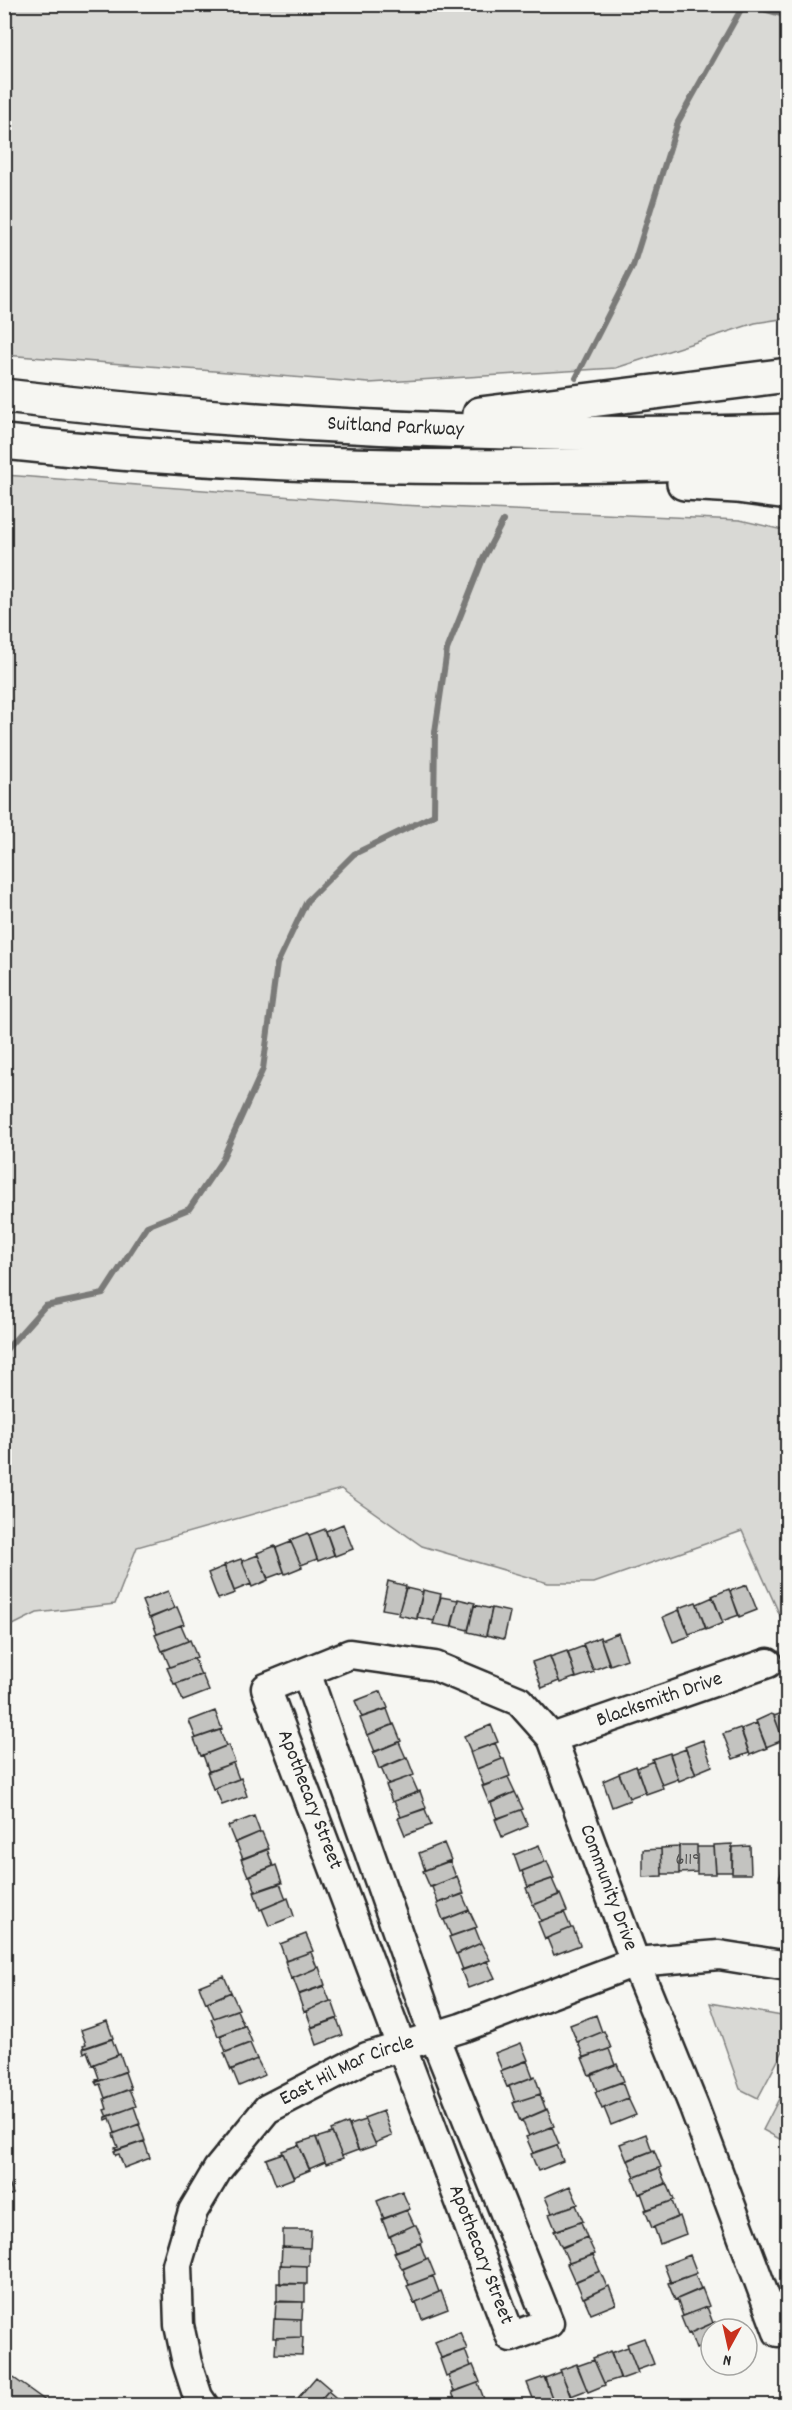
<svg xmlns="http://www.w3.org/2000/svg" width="792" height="2410" viewBox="0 0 792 2410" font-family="Dekko,sans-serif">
  <rect width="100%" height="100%" fill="#f6f6f2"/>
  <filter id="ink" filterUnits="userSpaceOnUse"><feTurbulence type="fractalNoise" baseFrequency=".0167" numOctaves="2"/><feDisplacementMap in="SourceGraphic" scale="12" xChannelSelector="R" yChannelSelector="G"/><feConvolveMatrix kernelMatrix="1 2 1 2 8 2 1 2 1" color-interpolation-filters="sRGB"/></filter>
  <g filter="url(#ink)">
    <path fill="#d9d9d5" stroke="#828280" stroke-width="1.5" d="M4 5H787V318L755 323 616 368 369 383 5 355Z
      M5 475 400 505 740 520 787 531V1631L742 1531 594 1583H548L422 1546 341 1489 137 1547 115 1604 37 1613 5 1629Z
      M710 2003 787 2017V2043L758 2098 740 2089Z
      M787 2083V2143L763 2130Z"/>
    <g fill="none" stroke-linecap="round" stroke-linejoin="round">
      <path stroke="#7a7a78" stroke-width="6" d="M746 4 788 16
        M576 378 633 266 678 122 744 4
        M4 1352 45 1306 103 1294 147 1226 189 1209 221 1162 263 1069 277 964 307 901 354 854 434 815 435 732 447 650 483 559 503 521"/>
    </g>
    <path fill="#c3c3c0" stroke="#2b2b2b" stroke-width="1.5" d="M343 1524 353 1549 335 1556 326 1531Z
      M325 1529 334 1555 318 1561 309 1535Z
      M308 1533 317 1559 301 1565 290 1540Z
      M291 1542 302 1567 285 1574 276 1548Z
      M275 1546 284 1572 268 1578 257 1553Z
      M258 1555 268 1580 252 1587 242 1561Z
      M241 1559 251 1584 234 1591 224 1565Z
      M225 1566 235 1593 218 1599 208 1573Z
      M388 1581 406 1586 399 1612 382 1609Z
      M747 1585 757 1610 739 1617 730 1591Z
      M406 1588 423 1592 417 1619 398 1615Z
      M729 1589 739 1615 722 1621 712 1596Z
      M423 1590 441 1594 434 1621 417 1617Z
      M168 1591 175 1608 149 1618 142 1601Z
      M441 1597 458 1600 451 1627 433 1624Z
      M713 1597 723 1623 706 1630 697 1604Z
      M458 1599 475 1603 468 1630 452 1626Z
      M696 1602 706 1628 689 1634 679 1608Z
      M474 1605 492 1609 486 1636 468 1632Z
      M177 1607 184 1624 157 1634 151 1618Z
      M492 1608 510 1612 504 1639 486 1635Z
      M679 1610 690 1636 673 1642 663 1617Z
      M181 1625 188 1641 162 1651 155 1635Z
      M618 1633 627 1659 610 1665 601 1640Z
      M600 1637 609 1664 593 1670 583 1644Z
      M190 1640 197 1657 170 1667 163 1651Z
      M584 1646 594 1672 576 1678 568 1652Z
      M567 1651 576 1677 560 1683 550 1657Z
      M550 1656 559 1681 542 1688 532 1662Z
      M194 1658 201 1675 174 1684 167 1668Z
      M202 1674 209 1691 183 1701 176 1684Z
      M381 1691 388 1708 362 1717 355 1701Z
      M387 1709 393 1725 367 1735 360 1718Z
      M215 1711 222 1729 196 1738 189 1721Z
      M788 1711V1741L784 1742 774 1716Z
      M771 1714 774 1715 783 1740 766 1747 756 1721Z
      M757 1723 767 1748 750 1755 741 1729Z
      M394 1724 401 1741 375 1752 368 1735Z
      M491 1725 498 1742 471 1752 464 1736Z
      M740 1728 749 1753 733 1759 723 1734Z
      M220 1730 226 1746 201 1756 194 1739Z
      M703 1740 712 1766 695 1773 685 1747Z
      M399 1742 406 1758 379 1769 373 1752Z
      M495 1743 502 1759 476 1769 470 1752Z
      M228 1745 235 1762 209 1772 203 1755Z
      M686 1749 696 1774 679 1781 670 1755Z
      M670 1753 678 1779 662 1785 652 1759Z
      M407 1757 414 1775 388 1784 381 1768Z
      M502 1759H504L510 1776 484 1786 477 1769Z
      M653 1761 663 1788 646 1794 637 1768Z
      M233 1763 239 1779 213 1789 207 1772Z
      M636 1766 645 1792 629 1798 619 1773Z
      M619 1774 630 1800 612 1807 603 1781Z
      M411 1776 418 1792 392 1802 386 1785Z
      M508 1777 515 1792 489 1803 482 1786Z
      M241 1778 247 1796 222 1805 215 1788Z
      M420 1791 426 1808 401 1817 394 1801Z
      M515 1792 523 1809 497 1819 491 1803Z
      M425 1809 431 1825 405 1835 398 1818Z
      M521 1810 528 1826 502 1837 495 1819Z
      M254 1816 260 1832 235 1843 228 1826Z
      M260 1832H262L269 1849 243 1859 236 1842Z
      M444 1843 451 1860 425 1870 419 1853Z
      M732 1844V1872H716L714 1845Z
      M539 1845 545 1862 520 1872 514 1855Z
      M679 1845H697V1872L679 1873Z
      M750 1846 751 1874H732L733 1847Z
      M679 1847V1874H662L661 1848Z
      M697 1847H714L716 1874H697Z
      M267 1849 273 1866 248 1876 241 1859Z
      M661 1849 662 1876 643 1877V1850Z
      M787 1854 788 1855V1883L779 1880Z
      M450 1861 456 1877 430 1887 423 1871Z
      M547 1861 554 1878 528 1887 522 1871Z
      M276 1865 282 1883 256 1892 250 1876Z
      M457 1876 464 1894 438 1903 432 1887Z
      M552 1879 559 1895 533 1905 526 1888Z
      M280 1883 286 1899 260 1910 254 1892Z
      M462 1894 469 1910 443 1920 437 1904Z
      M560 1894 567 1911 541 1921 534 1905Z
      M288 1898 294 1916 269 1926 262 1909Z
      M469 1910 477 1927 451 1936 444 1920Z
      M564 1912 571 1928 545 1939 538 1922Z
      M475 1928 481 1943 456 1954 449 1937Z
      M571 1928H573L580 1945 554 1955 547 1938Z
      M306 1934 313 1951 286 1961 280 1944Z
      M481 1943 490 1960 463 1970 457 1954Z
      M311 1952 317 1968 291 1979 285 1961Z
      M487 1961 495 1978 468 1988 461 1970Z
      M319 1967 325 1985 299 1994 293 1978Z
      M224 1976 231 1992 206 2003 199 1986Z
      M324 1986 330 2001 304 2012 298 1995Z
      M231 1992 239 2009 214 2018 207 2002Z
      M330 2001H332L338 2018 312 2027 306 2011Z
      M237 2010 244 2026 218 2036 211 2019Z
      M596 2015 602 2032 577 2042 570 2025Z
      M337 2019 343 2035 317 2045 311 2028Z
      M107 2021 113 2038 84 2048 83 2045 86 2044 81 2030Z
      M245 2025 252 2042 226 2052 220 2036Z
      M604 2031 611 2048 584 2058 578 2042Z
      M112 2039 118 2055 92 2065 87 2051 84 2053 83 2049Z
      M250 2043 257 2059 231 2070 224 2053Z
      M521 2043 528 2060 502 2070 495 2053Z
      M609 2049 615 2065 589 2075 582 2058Z
      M120 2054 126 2071 97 2082 96 2079 99 2078 94 2064Z
      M257 2059 265 2075 239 2086 232 2069Z
      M527 2061 533 2077 507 2087 500 2071Z
      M617 2064 624 2081 597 2091 591 2075Z
      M125 2072 131 2089 105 2098 100 2084 97 2085 95 2082Z
      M535 2076 541 2094 515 2102 509 2086Z
      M622 2082 628 2098 602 2109 595 2092Z
      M129 2089 136 2106 107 2117 104 2110 107 2109 104 2099Z
      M540 2094 546 2110 520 2121 513 2103Z
      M628 2098 636 2115 611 2125 604 2108Z
      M134 2107 140 2124 115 2133 110 2118 106 2120 105 2117Z
      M547 2109 554 2126 529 2136 522 2120Z
      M383 2111 392 2136 375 2143 364 2118Z
      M365 2120 376 2145 359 2151 349 2125Z
      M348 2123 358 2150 342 2156 331 2130Z
      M139 2124 145 2141 116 2151 115 2148 118 2147 113 2134Z
      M552 2127 559 2144 533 2153 526 2137Z
      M332 2133 343 2158 326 2164 316 2138Z
      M646 2134 652 2151 627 2161 620 2144Z
      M316 2137 325 2162 309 2169 298 2143Z
      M144 2141 150 2158 124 2168 119 2154 116 2155 114 2151Z
      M299 2145 310 2170 293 2177 282 2151Z
      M557 2145 563 2161 538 2171 531 2154Z
      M654 2150 661 2167 635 2177 628 2160Z
      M283 2153 294 2178 276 2185 266 2159Z
      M659 2168 666 2184 639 2194 633 2178Z
      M4 2171 13 2194 4 2197Z
      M667 2183 674 2200 647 2210 641 2193Z
      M570 2186 578 2204 552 2213 545 2197Z
      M402 2191 410 2209 384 2219 377 2201Z
      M672 2201 678 2217 652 2228 645 2210Z
      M576 2205 583 2221 556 2231 549 2214Z
      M407 2210 414 2225 389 2237 382 2219Z
      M680 2216 686 2234 660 2244 654 2227Z
      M581 2222 587 2237 562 2248 554 2231Z
      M414 2225H416L423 2242 396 2252 390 2236Z
      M283 2230H311L310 2248 283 2247Z
      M587 2237 595 2254 569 2263 562 2247Z
      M420 2243 426 2259 402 2269 394 2252Z
      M282 2247 309 2248V2266L281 2265Z
      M593 2255 600 2271 575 2282 567 2264Z
      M690 2255 697 2273 671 2283 664 2265Z
      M428 2258 435 2275 409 2285 403 2269Z
      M280 2265 307 2266V2284H280Z
      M600 2271 607 2287 583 2298 576 2281Z
      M695 2274 701 2289 675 2300 668 2283Z
      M433 2276 439 2292 414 2303 407 2286Z
      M277 2283 305 2284V2302H277Z
      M609 2286 616 2304 591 2314 584 2298Z
      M702 2288 709 2306 683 2316 677 2299Z
      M441 2291 448 2309 422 2319 416 2302Z
      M276 2301 303 2302 302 2320 275 2319Z
      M707 2307 713 2323 688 2334 681 2317Z
      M274 2319 301 2320V2337L273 2338Z
      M715 2322 718 2329H711V2344L696 2349 690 2333Z
      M460 2332 467 2349 441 2358 435 2342Z
      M301 2337H303L302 2355 275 2354 276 2338Z
      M644 2338 654 2364 637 2370 627 2344Z
      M628 2347 638 2373 621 2379 611 2353Z
      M465 2350 471 2366 446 2376 440 2359Z
      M611 2351 620 2378 604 2383 593 2358Z
      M594 2360 605 2385 588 2392 577 2366Z
      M577 2364 587 2390 571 2396 560 2370Z
      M473 2365 480 2382 454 2392 448 2376Z
      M561 2372 571 2398 554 2404 545 2378Z
      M11 2376 43 2399 52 2406H4V2386Z
      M316 2377 330 2389 315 2406H307L298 2398Z
      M544 2377 554 2403 536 2406 527 2383Z
      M478 2383 484 2399 468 2406H457L452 2392Z
      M328 2391 341 2402 339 2406H315Z"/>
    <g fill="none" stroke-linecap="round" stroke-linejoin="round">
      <defs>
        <g id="minor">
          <path id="s1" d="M306 1672 434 2036 549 2323 511 2337 266 1688 350 1654 435 1666 519 1701 552 1738 635 1962 694 2107 778 2332"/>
          <path id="s2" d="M552 1738 768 1663"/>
          <path id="s3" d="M204 2406 198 2397 187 2363 179 2325 177 2265 193 2211 218 2169 267 2109 367 2057 461 2028 635 1962 719 1955 788 1966"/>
        </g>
        <g id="highway">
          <path id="s4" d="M4 396C264 427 526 439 788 431"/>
          <path d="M480 414 788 375"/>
          <path d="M4 442C186 462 370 469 552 466 631 465 709 464 788 459"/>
          <path d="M684 483 737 486 788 493"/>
        </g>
      </defs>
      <use href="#minor" stroke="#2b2b2b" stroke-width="33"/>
      <use href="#highway" stroke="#2b2b2b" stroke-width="38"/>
      <use href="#minor" stroke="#f6f6f2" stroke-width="28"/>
      <use href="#highway" stroke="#f6f6f2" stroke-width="33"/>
    </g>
  </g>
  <g text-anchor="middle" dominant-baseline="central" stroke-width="4.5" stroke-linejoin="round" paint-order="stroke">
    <g font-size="18" fill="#515150">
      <text x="688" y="1860">6119</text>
    </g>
    <g font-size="21" fill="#2b2b2b" stroke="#f6f6f2">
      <text stroke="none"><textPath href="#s4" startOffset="393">Suitland Parkway</textPath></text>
      <text stroke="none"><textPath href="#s2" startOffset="114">Blacksmith Drive</textPath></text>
      <text transform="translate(309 1800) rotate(69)">Apothecary Street</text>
      <text stroke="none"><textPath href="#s1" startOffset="1906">Community Drive</textPath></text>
      <text stroke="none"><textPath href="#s3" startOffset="417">East Hil Mar Circle</textPath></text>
      <text transform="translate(480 2255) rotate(69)">Apothecary Street</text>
    </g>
  </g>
  <rect width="792" height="2410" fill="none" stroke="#f6f6f2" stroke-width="24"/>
  <rect x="12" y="12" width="768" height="2386" fill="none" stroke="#2b2b2b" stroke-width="2" filter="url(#ink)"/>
  <g transform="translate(729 2347) rotate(188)"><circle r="28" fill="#f6f6f2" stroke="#a5a5a2" stroke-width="1.5"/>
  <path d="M0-4.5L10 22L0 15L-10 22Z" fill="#c8321e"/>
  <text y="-9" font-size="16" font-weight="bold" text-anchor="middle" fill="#2b2b2b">N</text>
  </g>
</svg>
